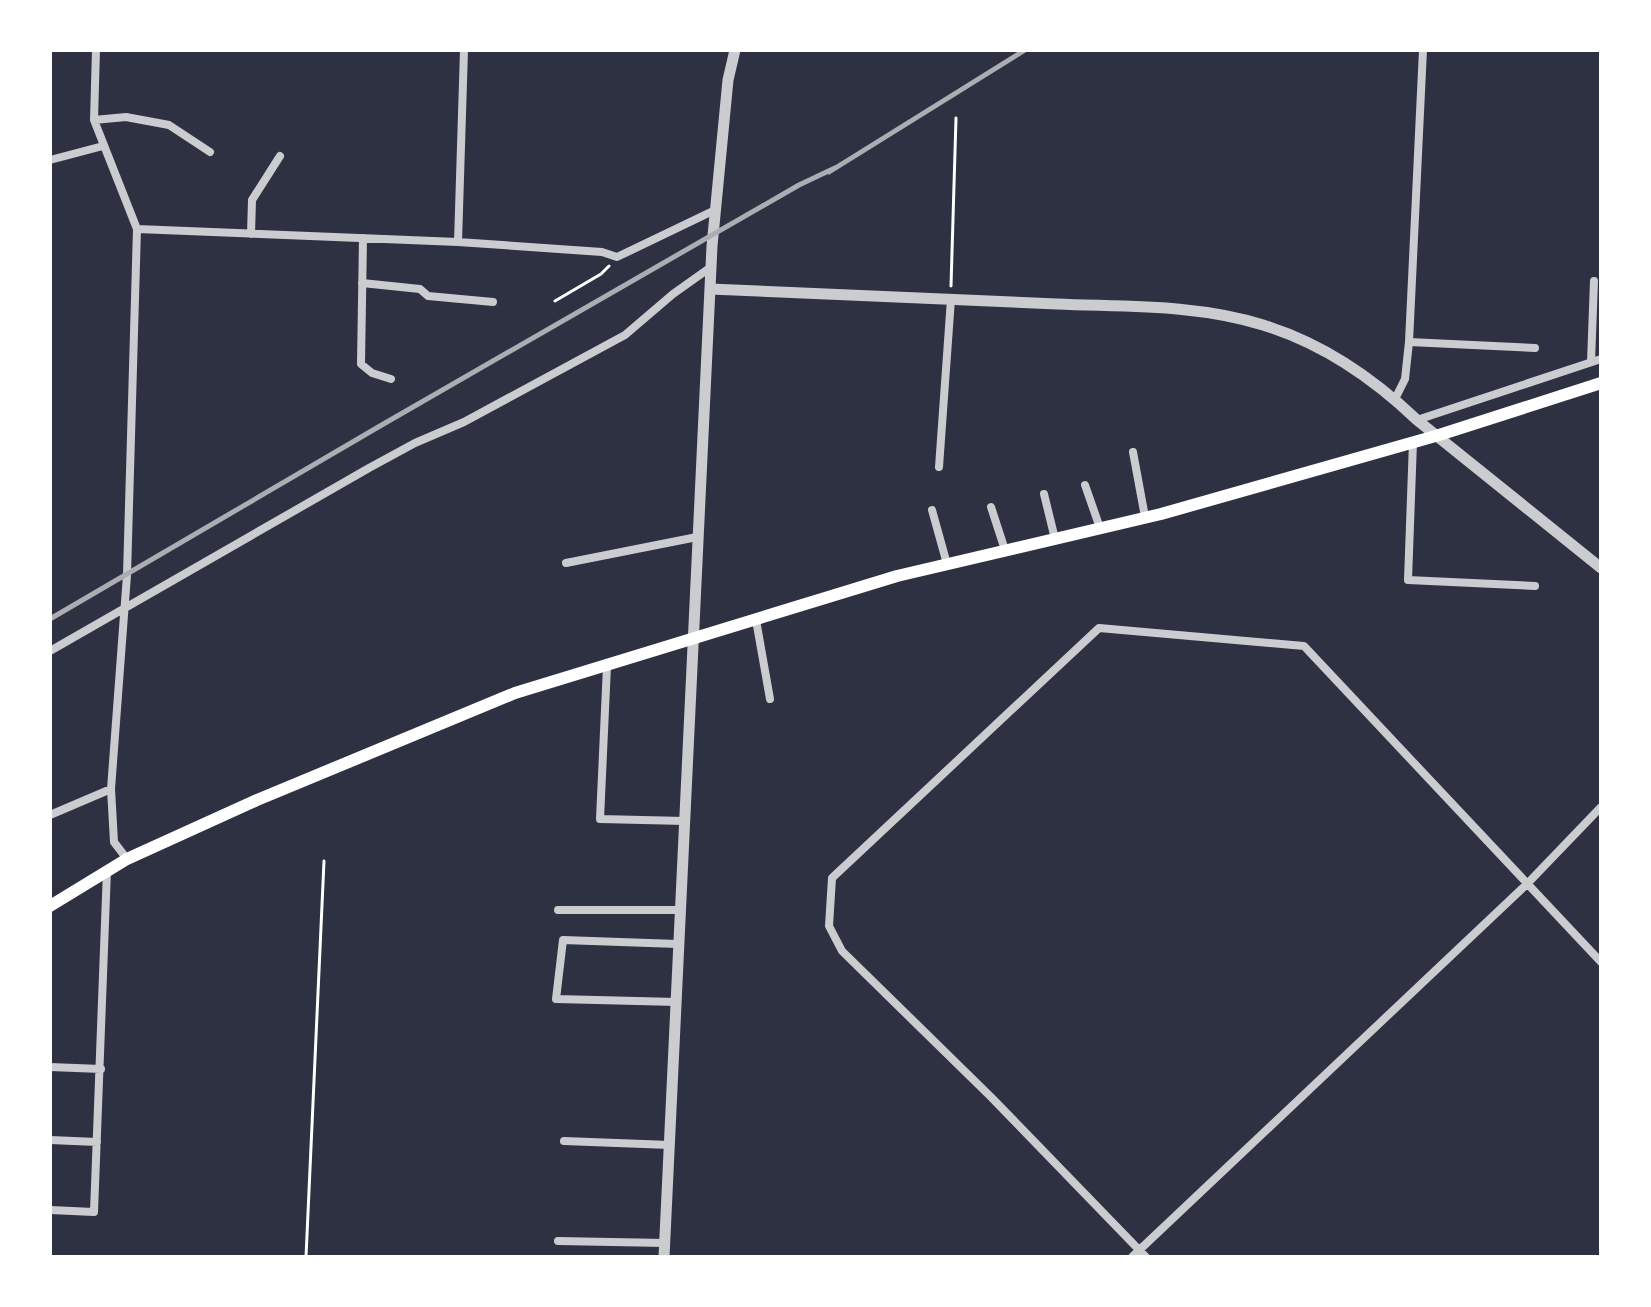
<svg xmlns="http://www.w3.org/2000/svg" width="1651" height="1307" viewBox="0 0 1651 1307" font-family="Cabin,sans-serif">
  <rect width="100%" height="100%" fill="#2d3142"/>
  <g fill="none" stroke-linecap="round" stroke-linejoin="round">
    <path stroke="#fff" stroke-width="3" d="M951 286 956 118
      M555 301 601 274 609 266
      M306 1257 324 861"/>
    <path stroke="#caccd0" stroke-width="8" d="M96 50 94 120 137 229 127 575 111 789 114 842 127 859
      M94 120 126 117 169 125 210 152
      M50 160 103 146
      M137 229 458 242 602 252 617 257 715 210
      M251 234 252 200 280 156
      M363 238 361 364 372 373 391 379
      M458 242 464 50
      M362 283 420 289 428 296 493 302
      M1409 342 1535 348
      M1591 362 1594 281
      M1395 399 1405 379 1409 342 1423 50
      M1417 420 1601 359
      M1413 442 1408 580 1535 586
      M1133 452 1145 517
      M939 467 951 299
      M1085 485 1100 528
      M1044 494 1055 539
      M991 507 1005 550
      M932 510 947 564
      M566 563 697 537
      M756 620 770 699
      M50 651 369 468 415 443 464 422 625 335 673 294 711 267
      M607 666 600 819 685 821
      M50 815 111 789
      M558 910H680
      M677 1002 556 999 563 940 678 944
      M50 1067 101 1069
      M50 1140 97 1142
      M564 1141 670 1145
      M50 1210 94 1212 107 870
      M558 1241 665 1243
      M1132 1257 1527 884 1601 807
      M1146 1257 991 1097 842 951 829 926 832 878 1099 628 1304 646 1601 962"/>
    <path stroke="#caccd0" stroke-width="11" d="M710 289C826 294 942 298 1057 304 1125 307 1197 304 1263 325 1322 343 1372 377 1417 420L1601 568
      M664 1257 712 246 728 80 735 50"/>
    <path stroke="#fff" stroke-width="12" d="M50 906 127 859 257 800 515 693 897 576 1161 514 1439 435 1601 383"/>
    <path stroke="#abadb3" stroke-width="5" d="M829 172 1025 50
      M50 619 380 426 799 185 837 167"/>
  </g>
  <rect width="1651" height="1307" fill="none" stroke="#ffffff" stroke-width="104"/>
</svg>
